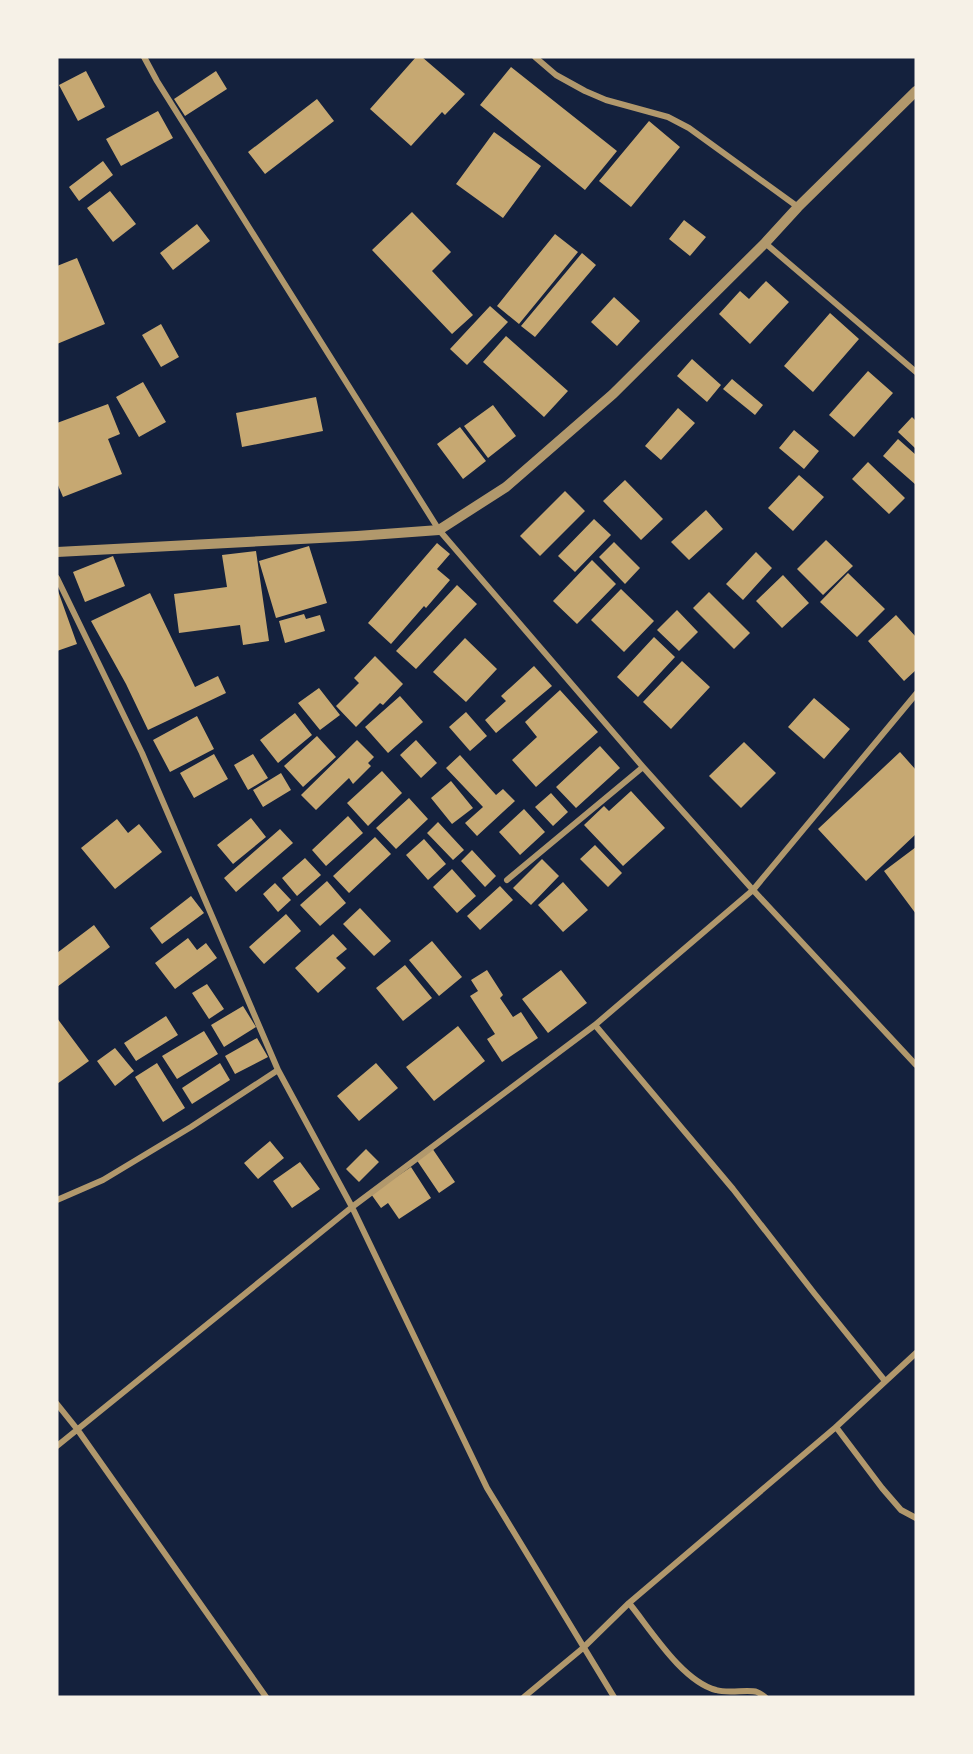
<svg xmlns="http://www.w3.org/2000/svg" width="973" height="1754" viewBox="0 0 973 1754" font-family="Arial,sans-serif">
  <rect width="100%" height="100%" fill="#14213d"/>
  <path fill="#c6a872" d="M416 57H422L465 94 445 115 442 112 411 146 370 109Z
    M511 67 617 151 585 190 480 105Z
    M86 71 105 107 78 121 59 85Z
    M216 71 227 89 185 116 174 99Z
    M317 99 334 121 265 174 248 152Z
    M158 111 173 138 121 166 106 139Z
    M649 121 680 147 631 207 599 181Z
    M494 132 541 166 503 218 456 184Z
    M103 161 113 175 79 201 69 187Z
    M110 191 136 224 113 242 87 208Z
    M412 212 451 252 432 271 473 315 452 334 372 250Z
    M684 220 706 237 690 256 669 239Z
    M197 224 210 241 173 270 160 253Z
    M555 234 578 252 519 324 497 306Z
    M582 253 596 265 535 337 521 326Z
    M77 258 105 324 57 344V266Z
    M766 281 789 302 750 344 719 314 740 291 749 299Z
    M614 297 640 321 617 346 591 322Z
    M490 306 508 322 467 365 450 349Z
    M830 313 859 339 813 392 784 366Z
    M161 324 179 357 161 367 142 335Z
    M506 336 568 391 544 417 483 362Z
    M692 359 721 385 707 402 677 376Z
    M868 371 893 393 854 437 829 415Z
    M732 379 763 405 755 415 723 389Z
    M143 382 166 422 139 437 116 397Z
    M316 397 323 431 242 447 236 413Z
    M108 404 120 434 108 439 122 474 63 497 57 483V423Z
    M493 405 516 436 488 458 464 426Z
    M678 408 695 423 661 460 645 446Z
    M912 417 916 421V449L898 432Z
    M460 427 486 461 463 479 437 444Z
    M794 430 819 451 804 469 779 448Z
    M898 439 916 455V485L883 456Z
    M868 462 905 498 889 514 852 479Z
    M799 475 824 497 793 531 768 508Z
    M625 480 663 519 641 540 603 501Z
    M565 491 585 511 540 556 520 536Z
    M706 510 723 529 689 560 671 542Z
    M594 519 611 535 575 572 558 556Z
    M826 540 853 566 823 595 797 569Z
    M614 542 640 568 625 584 599 557Z
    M437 543 450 554 437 569 450 580 426 608 424 606 391 644 368 623Z
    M309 546 327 603 276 618 259 561Z
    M256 551 269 641 243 645 240 625 179 633 174 594 227 587 222 555Z
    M756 552 772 568 743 600 726 584Z
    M113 556 125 586 85 602 73 572Z
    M592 560 616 584 577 624 553 601Z
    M848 573 885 609 857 637 820 602Z
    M783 575 809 603 782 628 756 601Z
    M457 585 477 604 416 669 396 651Z
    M57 588 77 644 57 651Z
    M621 589 654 621 624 652 591 620Z
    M709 592 750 633 734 649 693 608Z
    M150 593 195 687 218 676 226 693 148 730 126 684 91 621Z
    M677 610 698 632 679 651 657 630Z
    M304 614 306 619 320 615 325 631 285 643 279 621Z
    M896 615 916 637V670L904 681 868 641Z
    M654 637 675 657 638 697 617 677Z
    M465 638 497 669 466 702 433 672Z
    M375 656 403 684 383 705 380 703 356 727 336 706 359 683 354 678Z
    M682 661 710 687 671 729 643 702Z
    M534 666 552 686 496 733 485 720 506 701 501 696Z
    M319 688 340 715 320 730 298 703Z
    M560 690 598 732 536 787 512 760 537 737 525 722Z
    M400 696 423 722 388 753 365 727Z
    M814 698 850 729 824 759 788 727Z
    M466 712 487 736 470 751 449 727Z
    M295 713 312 735 278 763 260 740Z
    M197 716 214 749 170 772 153 740Z
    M317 736 336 757 303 787 284 766Z
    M357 740 374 757 368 763 371 766 353 784 349 778 316 810 301 795Z
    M416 740 437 763 421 778 400 755Z
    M744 742 776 773 741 808 709 776Z
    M600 746 620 768 576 808 556 787Z
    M900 752 916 770V834L866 881 818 829Z
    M214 754 228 779 194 798 180 773Z
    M253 754 268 778 248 790 234 765Z
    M460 755 496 795 503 789 515 801 477 836 465 823 483 807 446 768Z
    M382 771 402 793 368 826 347 803Z
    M281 773 291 790 263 807 253 790Z
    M451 781 473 808 452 824 431 798Z
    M631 791 665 828 623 866 584 825 604 806 609 811Z
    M551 793 568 812 553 826 535 807Z
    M409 798 428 819 396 849 376 828Z
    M524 809 545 832 520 855 499 832Z
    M348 816 363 833 326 866 312 850Z
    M251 818 266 837 233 864 217 845Z
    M117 819 128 833 139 824 162 852 115 889 81 848Z
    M438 822 464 850 453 860 427 833Z
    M280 829 293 843 236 892 224 878Z
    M375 837 391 854 349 893 333 876Z
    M424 839 446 864 428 880 406 855Z
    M595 845 622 873 608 887 580 859Z
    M916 847V914L884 871Z
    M472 850 496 876 485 887 461 861Z
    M305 858 321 875 297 896 282 878Z
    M542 859 559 876 531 905 513 888Z
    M452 869 476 896 457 913 433 887Z
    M327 881 346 903 320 926 300 905Z
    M563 882 588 910 563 932 538 905Z
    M275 883 291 900 278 912 263 894Z
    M500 886 513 900 480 930 467 916Z
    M191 896 204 913 162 944 150 928Z
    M360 908 391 941 374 956 343 924Z
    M286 914 301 931 264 964 249 947Z
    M94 925 110 947 57 987V953Z
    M333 934 347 949 336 958 346 968 318 993 295 968Z
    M188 938 197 950 206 943 217 958 175 989 155 963Z
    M432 941 462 977 439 996 409 960Z
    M405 965 432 998 403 1021 376 988Z
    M487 970 503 995 500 998 513 1017 521 1012 538 1038 502 1062 487 1039 495 1034 470 996 478 991 471 980Z
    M561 970 587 1003 548 1033 522 999Z
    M207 984 224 1009 209 1019 192 993Z
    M243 1006 256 1027 224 1047 211 1025Z
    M166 1016 178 1035 136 1061 124 1043Z
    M57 1018 89 1061 57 1084Z
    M458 1026 485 1061 434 1101 406 1067Z
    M204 1031 218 1054 177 1079 162 1056Z
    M257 1038 268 1057 235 1074 225 1056Z
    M115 1048 134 1071 115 1086 97 1061Z
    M157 1063 185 1108 163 1122 135 1077Z
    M220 1063 230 1080 192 1104 182 1088Z
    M376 1063 398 1088 359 1121 337 1096Z
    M270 1141 284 1158 258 1179 244 1163Z
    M432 1148 455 1182 439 1193 416 1159Z
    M366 1149 379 1162 359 1182 346 1169Z
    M300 1162 320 1189 292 1208 273 1181Z
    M411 1167 431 1198 399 1219 388 1203 381 1208 371 1194Z"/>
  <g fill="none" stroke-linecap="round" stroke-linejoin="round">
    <path stroke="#b1986c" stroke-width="6" d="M144 57 157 81 439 530 643 767 753 890 916 1065
      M535 57 556 75 585 91 606 100 668 117 689 128 798 207
      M765 243 916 372
      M57 578 142 753 278 1070 352 1207 487 1488 614 1697
      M507 880 643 767
      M595 1025 733 1189 814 1293 885 1381
      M57 1200 103 1180 191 1127 278 1070
      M57 1404 77 1429 266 1697
      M836 1427 882 1488 901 1510 916 1518
      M57 1446 352 1207 595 1025 753 890 916 694
      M629 1603C651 1630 682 1681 716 1690 728 1694 748 1689 757 1692 760 1693 762 1695 765 1697
      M524 1697 583 1648 629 1603 836 1427 916 1353"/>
    <path stroke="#b1986c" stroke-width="10" d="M57 552 357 536 439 530 506 487 613 394 765 243 798 207 916 91"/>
  </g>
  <rect width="973" height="1754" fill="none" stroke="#f6f1e7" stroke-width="117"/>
</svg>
